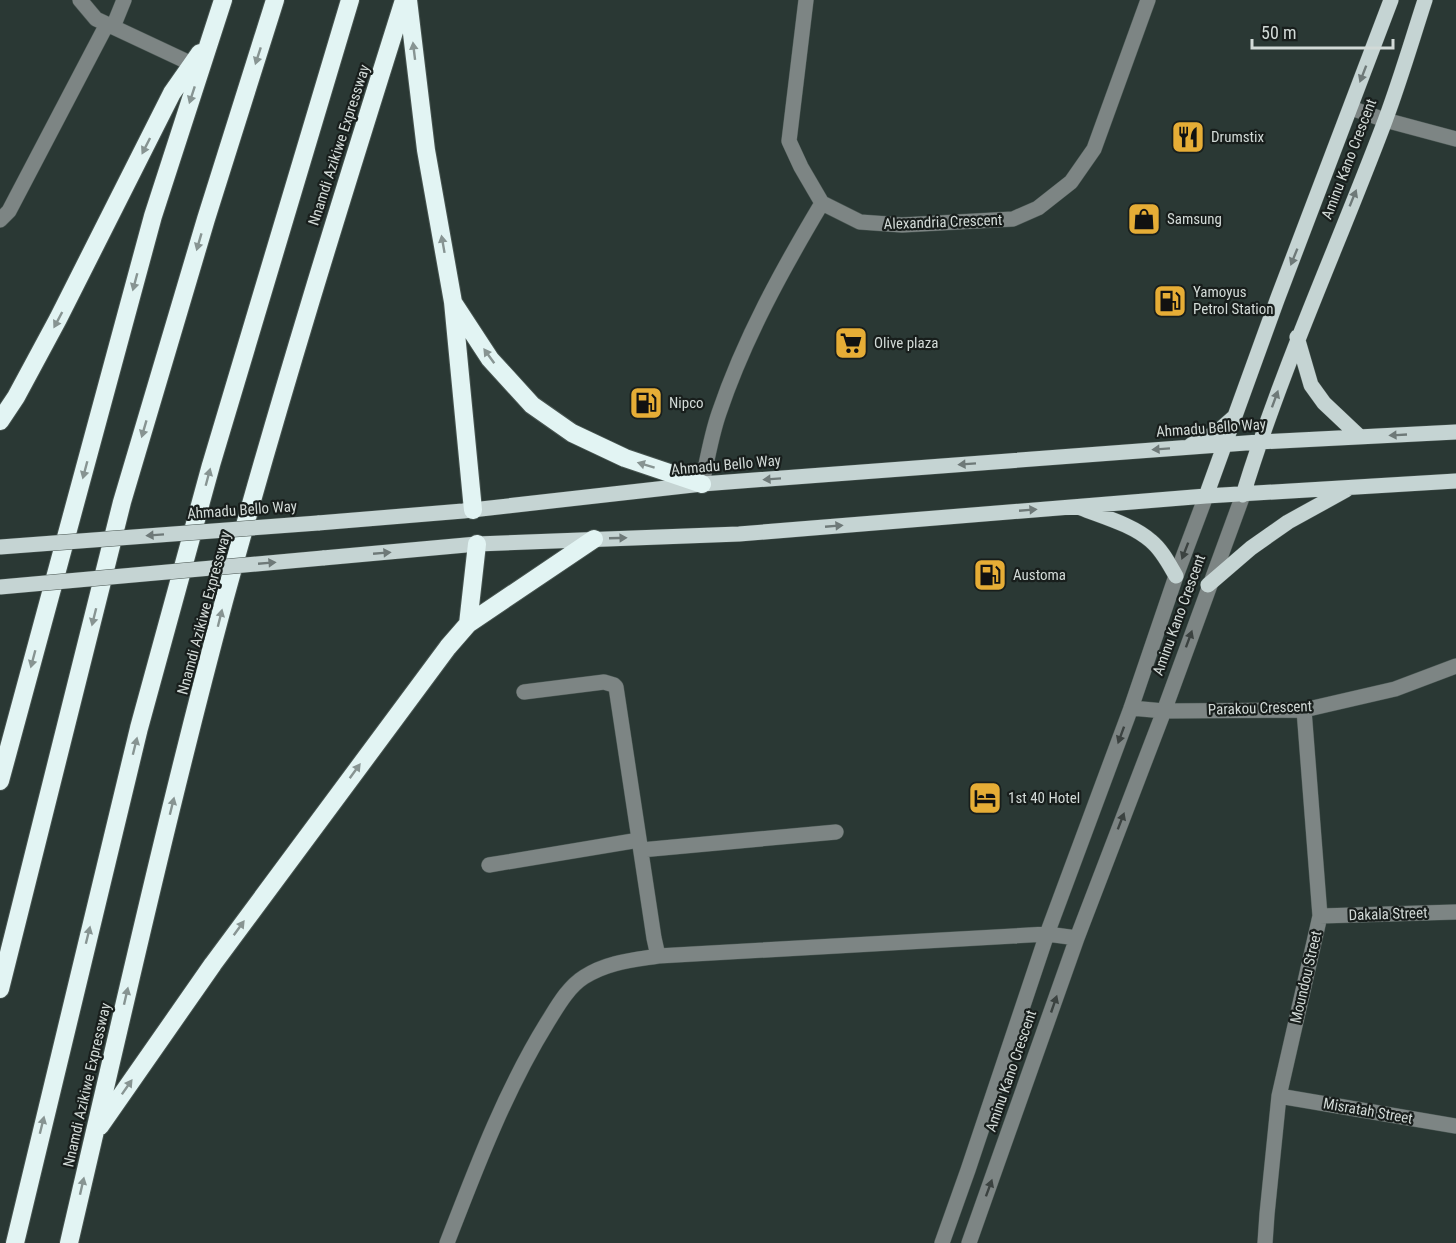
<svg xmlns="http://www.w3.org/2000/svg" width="1456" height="1243" viewBox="0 0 1456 1243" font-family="'Roboto Condensed',sans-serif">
  <rect width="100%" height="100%" fill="#2a3834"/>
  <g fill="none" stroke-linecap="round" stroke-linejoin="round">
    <defs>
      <path id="minor" d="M80 0 96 19 192 64
        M806 0 789 141 801 167 822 203 860 222 902 225 1013 219 1038 208 1071 182 1094 149 1148 0
        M113 27 124 0
        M1351 108 1385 120 1456 139
        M0 220 9 211 107 24
        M702 484C707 461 711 436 719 413 744 339 782 270 822 203
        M524 692 604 682 614 685 616 687 654 938 658 956
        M1131 708 1164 711 1304 710 1395 689 1456 666
        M641 850 836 832
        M489 865 639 840
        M1320 916 1456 912
        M1279 1096 1456 1126
        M447 1243C476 1168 505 1091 547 1023 557 1007 568 987 584 977 607 962 633 960 658 956L1047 934 1077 938
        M942 1243 968 1170 1047 934 1131 708 1176 576 1206 496
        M969 1243 1077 938 1164 711 1243 495
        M1265 1243 1267 1214 1279 1096 1320 916 1304 710"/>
      <path id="major" d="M1297 337 1311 385 1324 403 1360 437
        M1191 445 1217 432 1234 417
        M1243 495C1282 367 1338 246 1385 121 1400 81 1412 40 1425 0
        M1206 496 1277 300 1391 0
        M1081 508C1104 517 1133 525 1151 541 1162 550 1169 564 1176 576
        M318 523 463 511 702 484 1259 442 1456 432
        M323 558 477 544 739 534 1206 496 1456 481
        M1208 585 1251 548 1288 522 1346 490"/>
      <path id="highway" d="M408 0 426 150 453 302 473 510
        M454 304 490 359 532 405 572 433 625 458 702 484
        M0 421 16 397 58 319 172 93 200 53
        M468 624 477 544
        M0 781 153 216 223 0
        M0 989 122 502 206 219 275 0
        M100 1126 213 964 448 647 468 624 594 539
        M15 1243 139 728 211 465 350 0
        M69 1243C119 1029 167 814 224 601 279 399 341 200 404 0"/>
    </defs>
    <use href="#minor" stroke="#485551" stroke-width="16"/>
    <use href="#major" stroke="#485551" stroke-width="16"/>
    <use href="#highway" stroke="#485551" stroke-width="20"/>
    <use href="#minor" stroke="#7d8584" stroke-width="15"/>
    <use href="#major" stroke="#c5d4d3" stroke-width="15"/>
    <use href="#highway" stroke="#e2f4f3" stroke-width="18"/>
    <defs>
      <path id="major-bridge" d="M0 547 318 523
        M0 587 323 558"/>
    </defs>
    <use href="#major-bridge" stroke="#485551" stroke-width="16" stroke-linecap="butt"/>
    <use href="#major-bridge" stroke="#c5d4d3" stroke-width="15"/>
  </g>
  <defs><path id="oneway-solid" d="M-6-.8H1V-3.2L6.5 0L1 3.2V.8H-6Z" transform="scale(1.5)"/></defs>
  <g fill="#879492">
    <use href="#oneway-solid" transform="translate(414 51) rotate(-97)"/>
    <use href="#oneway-solid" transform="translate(258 56) rotate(108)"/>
    <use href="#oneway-solid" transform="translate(192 95) rotate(108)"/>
    <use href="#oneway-solid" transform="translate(146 146) rotate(117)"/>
    <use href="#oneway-solid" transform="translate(199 242) rotate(106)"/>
    <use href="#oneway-solid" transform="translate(443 244) rotate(-100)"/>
    <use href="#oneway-solid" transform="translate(135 282) rotate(105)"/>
    <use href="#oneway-solid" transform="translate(58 320) rotate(118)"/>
    <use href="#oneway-solid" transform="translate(489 356) rotate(-126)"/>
    <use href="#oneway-solid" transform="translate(144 429) rotate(106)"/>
    <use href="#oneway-solid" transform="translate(646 465) rotate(-163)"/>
    <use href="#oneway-solid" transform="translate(85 470) rotate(105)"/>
    <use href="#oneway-solid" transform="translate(208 477) rotate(-75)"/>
    <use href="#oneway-solid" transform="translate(94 617) rotate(104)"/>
    <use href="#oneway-solid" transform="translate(220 618) rotate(-76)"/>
    <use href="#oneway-solid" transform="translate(33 659) rotate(105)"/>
    <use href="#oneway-solid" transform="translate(135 746) rotate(-76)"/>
    <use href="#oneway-solid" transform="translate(355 771) rotate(-54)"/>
    <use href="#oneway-solid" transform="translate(172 806) rotate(-76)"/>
    <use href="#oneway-solid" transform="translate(239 928) rotate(-54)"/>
    <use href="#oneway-solid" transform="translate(88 935) rotate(-76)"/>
    <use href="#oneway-solid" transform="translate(126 996) rotate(-77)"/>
    <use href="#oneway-solid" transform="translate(127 1087) rotate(-55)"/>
    <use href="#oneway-solid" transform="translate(42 1125) rotate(-76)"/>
    <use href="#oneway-solid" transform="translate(82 1186) rotate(-77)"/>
  </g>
  <g fill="#6e7978">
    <use href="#oneway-solid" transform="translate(1363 74) rotate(111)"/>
    <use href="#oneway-solid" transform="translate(1353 198) rotate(-68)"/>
    <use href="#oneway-solid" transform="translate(1294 257) rotate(112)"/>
    <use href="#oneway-solid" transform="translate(1275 399) rotate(-70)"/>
    <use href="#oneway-solid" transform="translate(1398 435) rotate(177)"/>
    <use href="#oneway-solid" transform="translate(1161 449) rotate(176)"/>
    <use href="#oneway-solid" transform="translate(967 464) rotate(176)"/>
    <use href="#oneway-solid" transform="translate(772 479) rotate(176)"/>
    <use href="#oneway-solid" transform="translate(1028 510) rotate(-5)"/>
    <use href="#oneway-solid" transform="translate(834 526) rotate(-5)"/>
    <use href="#oneway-solid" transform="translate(155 535) rotate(176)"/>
    <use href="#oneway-solid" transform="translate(618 538) rotate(-2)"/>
    <use href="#oneway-solid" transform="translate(382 553) rotate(-5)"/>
    <use href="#oneway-solid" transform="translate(267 563) rotate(-5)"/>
  </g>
  <g fill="#3b4240">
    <use href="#oneway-solid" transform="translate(1185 551) rotate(111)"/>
    <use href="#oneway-solid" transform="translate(1189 639) rotate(-70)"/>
    <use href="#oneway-solid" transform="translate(1121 735) rotate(110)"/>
    <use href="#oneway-solid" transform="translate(1121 821) rotate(-69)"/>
    <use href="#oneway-solid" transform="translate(1054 1004) rotate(-71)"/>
    <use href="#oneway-solid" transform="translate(989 1188) rotate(-70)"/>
  </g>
  <defs>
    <symbol id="restaurant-square" viewBox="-11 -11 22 22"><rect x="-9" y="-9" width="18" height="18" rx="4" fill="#e6ad36" stroke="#181e1c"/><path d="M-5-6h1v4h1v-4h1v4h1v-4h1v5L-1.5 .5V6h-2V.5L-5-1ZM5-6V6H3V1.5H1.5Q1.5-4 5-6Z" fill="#111"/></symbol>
    <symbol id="shop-square" viewBox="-11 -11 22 22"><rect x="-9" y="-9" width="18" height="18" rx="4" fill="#e6ad36" stroke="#181e1c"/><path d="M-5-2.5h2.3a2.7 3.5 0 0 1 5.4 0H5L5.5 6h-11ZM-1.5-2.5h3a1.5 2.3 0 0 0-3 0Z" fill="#111"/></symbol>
    <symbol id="fuel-square" viewBox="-11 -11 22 22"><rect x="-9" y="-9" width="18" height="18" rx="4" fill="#e6ad36" stroke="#181e1c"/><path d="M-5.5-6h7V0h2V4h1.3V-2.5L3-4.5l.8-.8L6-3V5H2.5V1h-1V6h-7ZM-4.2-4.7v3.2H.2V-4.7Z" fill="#111"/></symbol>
    <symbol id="supermarket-square" viewBox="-11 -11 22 22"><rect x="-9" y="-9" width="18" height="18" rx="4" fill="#e6ad36" stroke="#181e1c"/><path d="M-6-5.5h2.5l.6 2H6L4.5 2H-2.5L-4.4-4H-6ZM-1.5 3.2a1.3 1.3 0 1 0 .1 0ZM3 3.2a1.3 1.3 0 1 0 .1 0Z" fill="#111"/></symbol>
    <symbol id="hotel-square" viewBox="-11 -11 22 22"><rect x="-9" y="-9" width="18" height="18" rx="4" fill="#e6ad36" stroke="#181e1c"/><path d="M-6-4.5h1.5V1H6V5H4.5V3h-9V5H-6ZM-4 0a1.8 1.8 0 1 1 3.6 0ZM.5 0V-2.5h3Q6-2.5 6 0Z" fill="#111"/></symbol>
  </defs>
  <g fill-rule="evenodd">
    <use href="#restaurant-square" x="1169" y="118" width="38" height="38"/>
    <use href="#shop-square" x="1125" y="200" width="38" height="38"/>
    <use href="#fuel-square" x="1151" y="282" width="38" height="38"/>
    <use href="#supermarket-square" x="832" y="324" width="38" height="38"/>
    <use href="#fuel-square" x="627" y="384" width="38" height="38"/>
    <use href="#fuel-square" x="971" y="556" width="38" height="38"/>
    <use href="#hotel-square" x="966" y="779" width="38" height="38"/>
  </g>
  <g text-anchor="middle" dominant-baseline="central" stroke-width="4.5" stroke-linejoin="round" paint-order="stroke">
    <g font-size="15" fill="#d2dad7" stroke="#181e1c" text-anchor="start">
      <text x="1211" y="137">Drumstix</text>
      <text x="1167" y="219">Samsung</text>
      <text x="1193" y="292">Yamoyus<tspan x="1193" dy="17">Petrol Station</tspan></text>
      <text x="874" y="343">Olive plaza</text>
      <text x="669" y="403">Nipco</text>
      <text x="1013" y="575">Austoma</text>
      <text x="1008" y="798">1st 40 Hotel</text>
    </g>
    <g font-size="15" fill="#d2dad7" stroke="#181e1c">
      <text transform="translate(339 145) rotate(-72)">Nnamdi Azikiwe Expressway</text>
      <text transform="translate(1349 159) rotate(-69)">Aminu Kano Crescent</text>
      <text transform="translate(943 222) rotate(-2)">Alexandria Crescent</text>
      <text transform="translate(1211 428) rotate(-4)">Ahmadu Bello Way</text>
      <text transform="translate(726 465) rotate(-5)">Ahmadu Bello Way</text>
      <text transform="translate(242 510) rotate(-4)">Ahmadu Bello Way</text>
      <text transform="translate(204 613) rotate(-75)">Nnamdi Azikiwe Expressway</text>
      <text transform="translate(1179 615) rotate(-70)">Aminu Kano Crescent</text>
      <text transform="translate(1260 708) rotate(-2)">Parakou Crescent</text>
      <text transform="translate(1388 914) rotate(-2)">Dakala Street</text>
      <text transform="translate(1306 977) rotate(-77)">Moundou Street</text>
      <text transform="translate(1011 1071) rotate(-71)">Aminu Kano Crescent</text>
      <text transform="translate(87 1085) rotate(-77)">Nnamdi Azikiwe Expressway</text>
      <text transform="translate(1368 1111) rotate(10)">Misratah Street</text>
    </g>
  </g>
  <path d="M1252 39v9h141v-9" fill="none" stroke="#d2dad7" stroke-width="3"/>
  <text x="1261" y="39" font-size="18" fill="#d2dad7" stroke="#181e1c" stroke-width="4.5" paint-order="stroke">50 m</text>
</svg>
